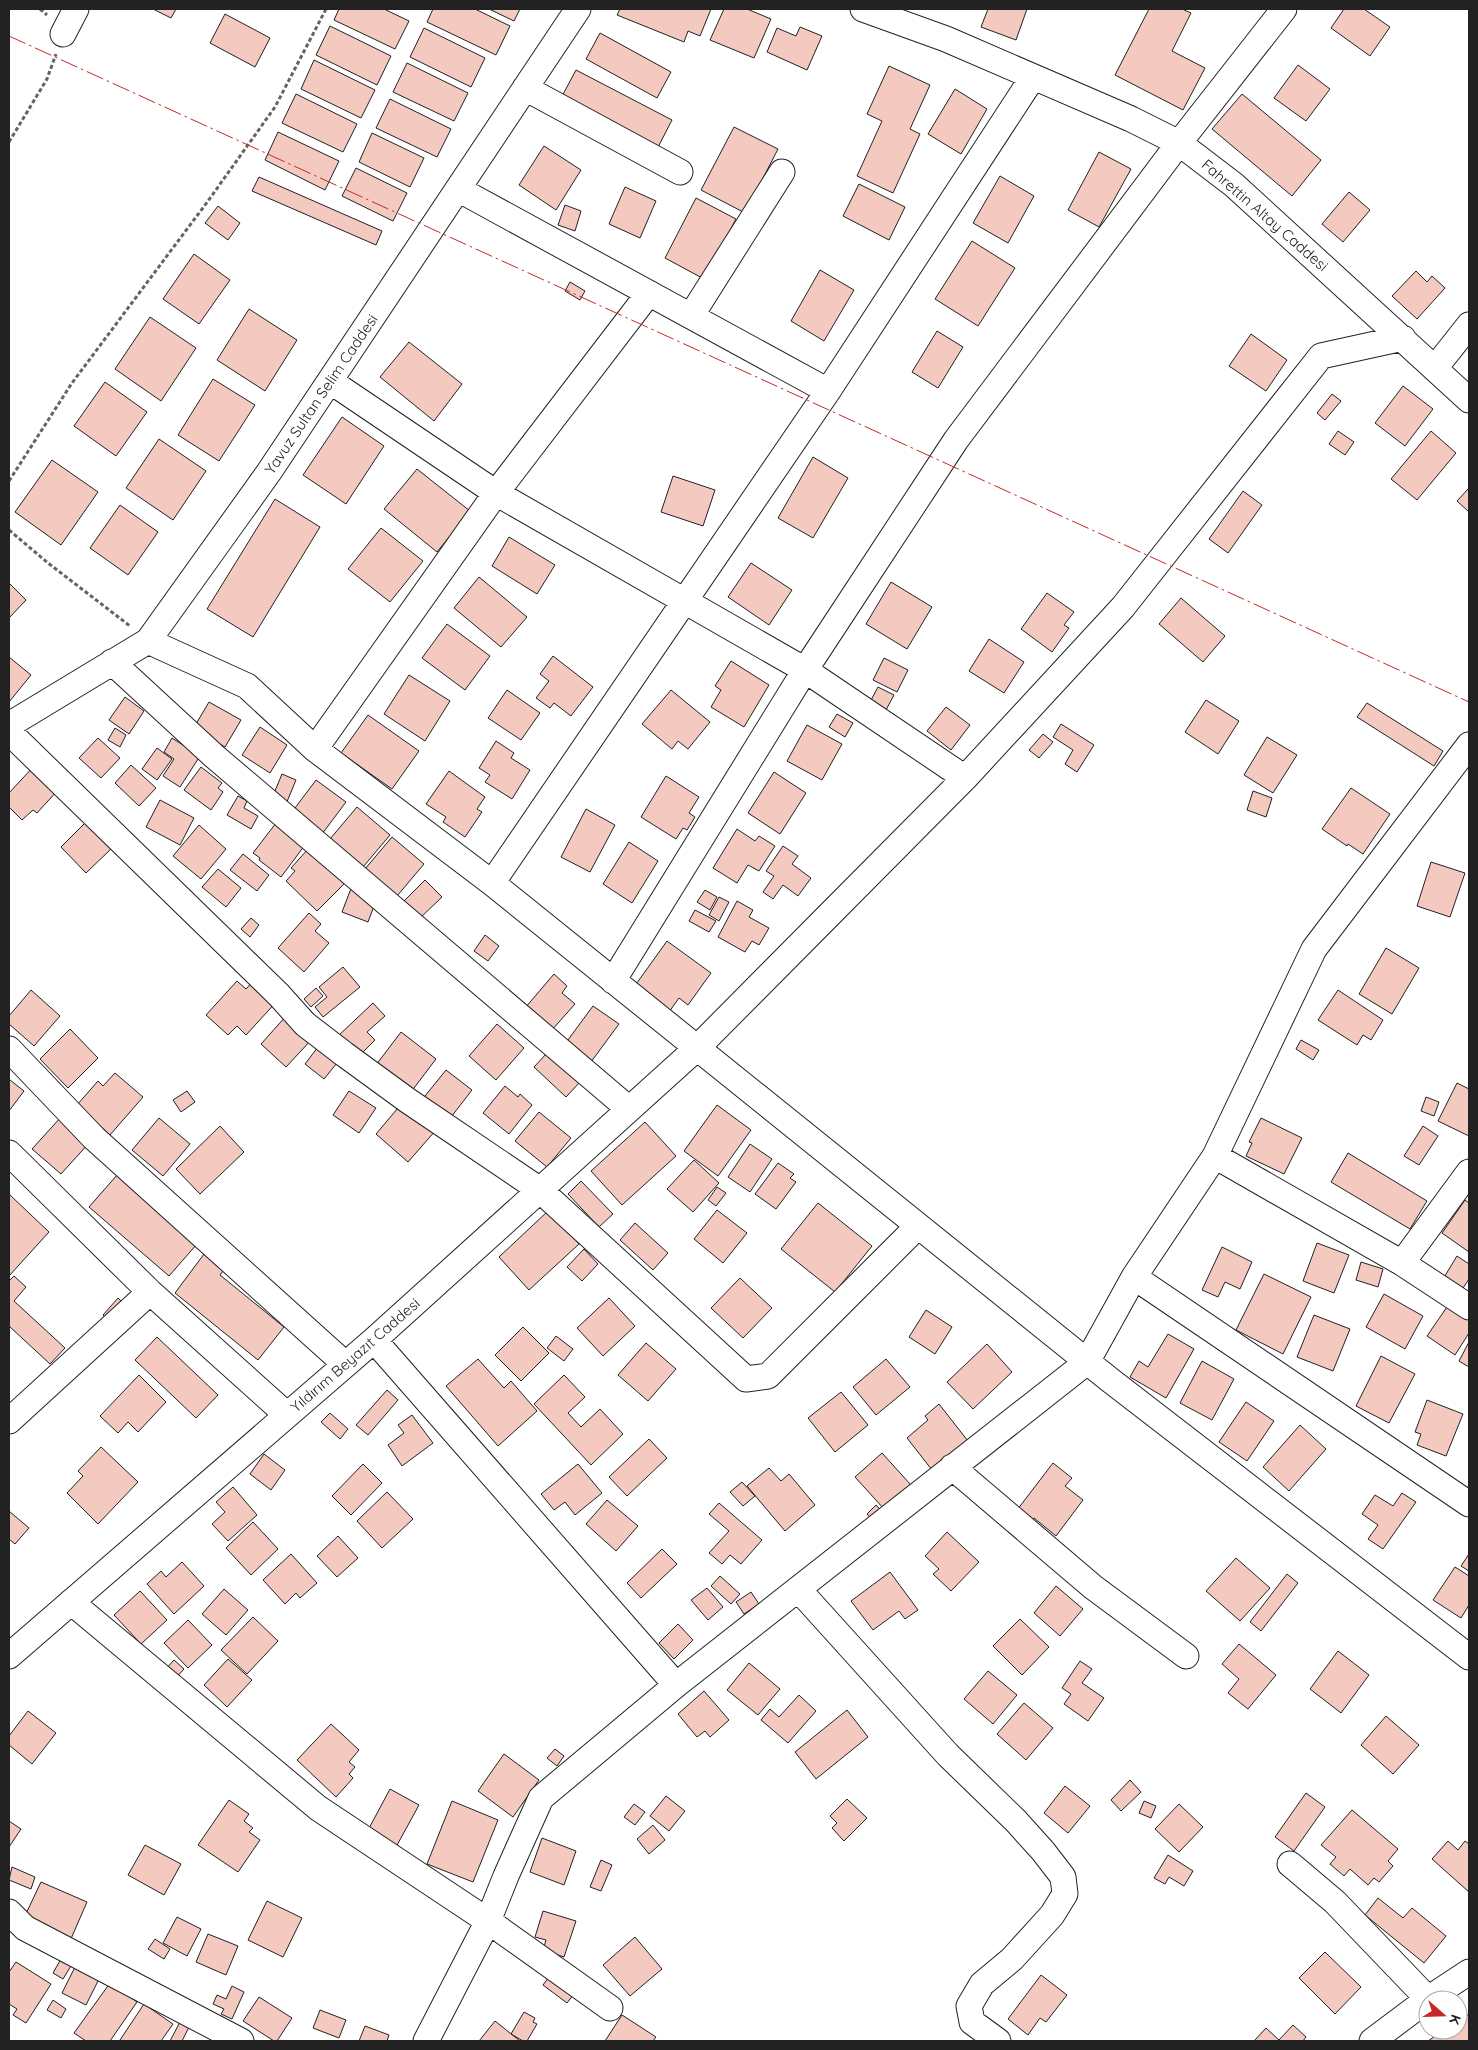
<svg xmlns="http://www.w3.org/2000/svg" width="1478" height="2050" viewBox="0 0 1478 2050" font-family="Quicksand,sans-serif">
  <rect width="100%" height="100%" fill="#fff"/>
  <path fill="#f3c9c0" stroke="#222" d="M153 9H176L171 18Z
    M339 9H384L409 21 395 49 334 20Z
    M433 9H475L510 26 496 55 427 22Z
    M489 9H520L514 21Z
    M620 9H711L700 36 688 31 684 42 617 15Z
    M724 9H747L771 19 754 58 710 40Z
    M988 9H1027L1016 40 981 27Z
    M1149 9H1182L1191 13 1172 51 1205 68 1183 110 1115 75Z
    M1344 9H1364L1390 27 1370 56 1331 28Z
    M225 14 270 38 255 67 210 43Z
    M330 26 391 56 377 85 316 55Z
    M800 27 822 36 807 70 767 52 777 28 796 36Z
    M424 28 485 58 471 87 410 57Z
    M600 33 671 72 657 98 586 59Z
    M314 60 375 90 361 118 301 89Z
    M407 63 468 93 454 121 393 92Z
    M1298 65 1330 89 1306 121 1274 98Z
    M889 66 930 85 910 129 920 134 893 193 857 176 882 121 867 114Z
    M576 70 672 120 656 151 560 100Z
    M955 89 987 109 961 154 928 134Z
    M296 94 357 124 343 152 282 123Z
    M1242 94 1321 160 1292 196 1212 129Z
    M390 99 451 129 437 157 376 128Z
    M734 127 778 149 745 213 701 190Z
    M278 132 339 161 325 190 265 160Z
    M372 133 424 158 410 187 359 162Z
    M544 146 581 170 556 210 519 185Z
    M1099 152 1131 169 1099 227 1068 210Z
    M356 168 407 193 393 221 342 196Z
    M1000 176 1034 196 1008 243 973 223Z
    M259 177 382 231 376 245 252 191Z
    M859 184 905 207 889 240 843 216Z
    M625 187 656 201 640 238 609 224Z
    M1349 192 1370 210 1343 242 1322 224Z
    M696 198 736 219 704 279 665 258Z
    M565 205 581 211 575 231 558 225Z
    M218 206 240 223 228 240 205 223Z
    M972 241 1015 268 978 326 935 299Z
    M194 254 230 280 199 324 163 299Z
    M820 270 854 290 824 341 791 321Z
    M1416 271 1427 282 1432 276 1445 288 1417 319 1392 296Z
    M570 282 585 291 580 300 565 291Z
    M249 309 297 340 265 391 217 360Z
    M150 317 196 348 161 401 115 369Z
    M937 331 963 347 938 388 912 372Z
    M1251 334 1287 360 1266 391 1229 366Z
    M409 342 462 384 434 421 380 377Z
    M213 379 255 405 219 461 178 435Z
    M105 382 147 412 116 456 74 426Z
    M1403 386 1433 409 1405 446 1375 423Z
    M1332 394 1341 401 1325 420 1317 413Z
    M342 417 384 446 346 504 303 475Z
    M1338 431 1354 442 1345 455 1329 444Z
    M1431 431 1456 453 1417 500 1391 479Z
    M159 439 206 471 173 520 126 488Z
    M813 457 848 478 813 538 778 518Z
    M52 460 98 492 61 545 15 512Z
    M417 469 470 511 437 552 384 509Z
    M673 476 715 490 703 526 661 512Z
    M1469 488V512L1457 501Z
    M1243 491 1262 505 1228 553 1209 539Z
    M275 499 320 527 253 637 207 609Z
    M120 505 158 532 128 575 90 548Z
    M381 528 423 561 390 602 348 569Z
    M509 537 555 565 537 594 492 566Z
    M751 563 792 590 769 625 728 597Z
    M479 577 527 617 501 647 454 608Z
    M891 582 932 607 907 649 866 624Z
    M9 583 26 600 9 618Z
    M1047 593 1074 612 1064 625 1069 628 1052 652 1021 629Z
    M1181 598 1225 636 1203 662 1159 624Z
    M447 624 490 656 465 690 422 658Z
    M989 639 1024 662 1004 693 969 671Z
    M553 656 593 687 571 716 554 703 550 708 536 698 549 681 540 674Z
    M9 657 31 675 9 702Z
    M884 658 908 670 897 692 873 680Z
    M731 661 769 685 744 727 711 707 721 690 715 686Z
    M409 675 450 701 425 741 384 714Z
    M878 687 894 695 886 710 870 702Z
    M507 690 540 713 521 740 488 718Z
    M671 690 710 722 688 749 678 741 672 749 642 724Z
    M125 697 144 711 129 734 109 720Z
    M1206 700 1239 721 1218 754 1185 732Z
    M209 702 241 720 225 747 193 729Z
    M1367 703 1443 751 1434 766 1357 717Z
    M946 707 970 725 951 750 927 731Z
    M837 714 853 723 845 737 829 727Z
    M368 715 419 751 392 789 341 753Z
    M1061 724 1094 745 1077 772 1065 764 1073 750 1053 737Z
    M807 725 842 744 822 780 787 761Z
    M260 727 287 745 270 773 242 755Z
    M115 728 126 735 120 747 108 740Z
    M1043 734 1053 742 1039 758 1029 750Z
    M1267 737 1297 755 1273 793 1244 775Z
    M98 738 120 758 101 778 79 758Z
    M172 738 200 756 180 787 163 776 174 759 164 752Z
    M496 741 514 753 511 758 530 770 512 799 485 782 490 775 479 768Z
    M157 748 172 759 157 780 142 769Z
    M131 765 156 788 139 806 115 783Z
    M34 766 58 790 37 813 33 810 22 820 9 807V793Z
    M201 767 222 783 218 788 223 792 211 810 184 790Z
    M449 771 485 797 477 809 482 812 465 837 443 822 446 817 426 804Z
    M774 772 806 793 780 834 748 813Z
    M282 774 296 780 286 804 272 798Z
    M666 776 699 797 689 813 695 817 687 830 683 828 676 839 641 817Z
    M316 780 346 802 322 834 292 812Z
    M1351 788 1390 814 1363 854 1348 844 1347 846 1322 829Z
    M1253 791 1272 798 1266 817 1247 810Z
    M238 796 247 801 244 808 258 816 251 829 227 815Z
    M160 800 194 818 180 845 146 827Z
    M357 807 390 835 363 867 330 839Z
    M586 809 615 825 590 872 561 857Z
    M85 823 111 849 86 873 61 847Z
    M276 823 305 845 281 877 259 860 260 858 253 853Z
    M199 825 226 849 201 879 173 856Z
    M737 829 755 841 759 836 775 846 759 871 748 865 737 883 713 868Z
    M392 837 424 864 397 896 365 869Z
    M629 842 658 861 632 903 603 884Z
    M783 846 798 856 792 864 811 878 798 896 783 885 773 899 763 892 774 876 766 871Z
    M309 848 345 883 317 911 286 881 295 871 291 868Z
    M243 854 269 875 257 891 230 870Z
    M1431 862 1465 873 1450 917 1417 906Z
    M218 869 241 888 226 907 202 887Z
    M425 880 442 897 418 920 401 904Z
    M352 886 374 906 368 922 342 912Z
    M705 890 717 897 710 910 697 902Z
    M719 897 729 902 719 921 709 915Z
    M737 901 753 910 749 917 769 928 759 945 752 941 745 952 718 937Z
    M695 910 716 921 709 932 689 921Z
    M309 913 321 924 315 931 329 943 304 972 278 948Z
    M251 918 259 925 250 937 241 929Z
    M485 935 499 946 488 961 474 951Z
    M667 941 711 973 688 1005 679 998 669 1012 634 987Z
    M1386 948 1419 968 1392 1014 1359 994Z
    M343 967 360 987 323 1017 315 1007 327 997 319 987Z
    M554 974 567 986 562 993 575 1004 551 1031 525 1008Z
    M256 978 279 999 246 1035 237 1026 228 1035 206 1015 237 981 246 989Z
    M316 988 323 996 311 1007 304 999Z
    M31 990 60 1016 34 1046 9 1024V1016Z
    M1338 990 1383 1020 1371 1040 1363 1035 1357 1045 1318 1020Z
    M373 1003 385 1016 367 1032 375 1040 357 1058 337 1037Z
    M593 1006 619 1024 588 1066 562 1048Z
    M287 1015 313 1038 286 1067 261 1044Z
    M497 1024 524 1048 496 1080 469 1056Z
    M70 1029 98 1058 68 1088 40 1059Z
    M401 1032 436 1059 411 1092 376 1065Z
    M1301 1040 1319 1050 1313 1060 1296 1049Z
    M318 1047 337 1063 324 1079 305 1064Z
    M547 1053 580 1082 566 1097 534 1067Z
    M446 1070 472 1090 448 1121 421 1101Z
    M115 1073 143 1097 110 1135 77 1105 98 1081 103 1086Z
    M10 1080 24 1091 9 1111V1082Z
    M1457 1083 1469 1089V1136L1438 1121Z
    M505 1086 518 1097 520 1094 532 1105 509 1134 483 1113Z
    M187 1091 195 1102 181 1112 173 1100Z
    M349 1091 376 1108 359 1133 333 1115Z
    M1426 1097 1439 1102 1434 1116 1421 1111Z
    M403 1102 436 1130 408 1162 376 1134Z
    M717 1105 751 1130 718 1176 684 1151Z
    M539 1112 571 1138 547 1167 515 1141Z
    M61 1117 89 1143 61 1174 32 1149Z
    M159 1118 190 1144 163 1176 132 1150Z
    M1261 1118 1302 1138 1284 1174 1246 1156 1252 1143 1249 1142Z
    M645 1122 676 1156 622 1205 591 1171Z
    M220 1126 244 1152 200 1194 176 1169Z
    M1423 1126 1438 1136 1419 1165 1404 1156Z
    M750 1144 772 1159 750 1192 728 1177Z
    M1348 1153 1427 1201 1410 1229 1331 1182Z
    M694 1160 719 1183 693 1212 667 1189Z
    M778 1163 794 1174 790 1178 796 1182 776 1209 755 1194Z
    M118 1174 197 1244 169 1276 89 1207Z
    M581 1181 613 1214 599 1227 568 1194Z
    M717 1187 726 1193 716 1206 708 1200Z
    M10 1195 49 1232 9 1276V1196Z
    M1465 1200 1469 1203V1252L1442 1233Z
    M818 1203 872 1246 835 1292 781 1249Z
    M717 1210 747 1233 723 1263 694 1239Z
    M548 1211 579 1244 529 1290 499 1257Z
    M635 1223 668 1253 653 1270 620 1240Z
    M1317 1243 1349 1255 1334 1293 1303 1281Z
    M210 1246 230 1262 220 1275 284 1327 258 1360 175 1293Z
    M1222 1247 1252 1262 1240 1289 1225 1282 1218 1297 1202 1290Z
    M584 1249 598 1264 582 1281 567 1267Z
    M1457 1256 1469 1264V1279L1461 1291 1443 1279Z
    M1361 1262 1383 1269 1378 1287 1356 1280Z
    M1264 1274 1311 1297 1283 1354 1236 1330Z
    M14 1276 26 1287 14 1301 65 1348 50 1364 9 1326V1281Z
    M740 1278 772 1308 743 1338 711 1308Z
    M1384 1294 1423 1316 1405 1349 1366 1327Z
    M118 1298 126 1306 111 1322 103 1315Z
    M609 1298 635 1326 603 1356 577 1328Z
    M1449 1304 1469 1318V1333L1455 1355 1427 1336Z
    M926 1310 952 1327 935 1354 909 1337Z
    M1314 1315 1350 1329 1333 1371 1297 1357Z
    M523 1327 549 1353 521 1381 495 1355Z
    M1168 1334 1194 1349 1166 1398 1130 1377 1139 1361 1148 1367Z
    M556 1336 573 1349 564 1361 547 1348Z
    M157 1337 218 1395 196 1418 135 1360Z
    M1469 1342V1367L1459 1361Z
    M646 1343 676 1369 648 1401 618 1375Z
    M987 1344 1012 1372 973 1409 947 1382Z
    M1381 1356 1415 1374 1389 1423 1356 1406Z
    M478 1359 504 1388 511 1381 537 1411 498 1446 446 1386Z
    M886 1359 910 1387 876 1415 853 1387Z
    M1202 1361 1234 1379 1212 1420 1180 1403Z
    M139 1375 166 1402 138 1432 128 1422 118 1433 100 1416Z
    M564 1375 585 1397 568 1413 581 1427 600 1409 623 1434 591 1465 534 1404Z
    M387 1390 398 1400 368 1435 356 1425Z
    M841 1392 868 1425 835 1452 808 1418Z
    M1427 1400 1463 1414 1446 1456 1417 1445 1421 1434 1415 1432Z
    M1246 1402 1274 1421 1247 1461 1219 1442Z
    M939 1404 968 1441 932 1470 907 1438 928 1420 925 1416Z
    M330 1413 348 1429 340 1439 321 1422Z
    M412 1415 433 1443 402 1466 388 1445 404 1433 398 1425Z
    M1300 1425 1326 1449 1289 1491 1263 1467Z
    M649 1439 667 1458 627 1496 609 1477Z
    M101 1447 138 1482 98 1524 67 1493 83 1476 78 1471Z
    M882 1453 911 1485 884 1509 855 1477Z
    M264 1454 285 1470 271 1490 250 1474Z
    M1053 1463 1072 1478 1065 1486 1083 1500 1056 1536 1034 1518 1028 1526 1014 1514Z
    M363 1464 382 1483 351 1515 332 1496Z
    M578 1464 602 1493 575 1515 565 1502 554 1510 541 1494Z
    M769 1468 781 1481 789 1474 815 1505 785 1531 747 1486Z
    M742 1482 755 1496 743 1506 730 1492Z
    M233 1487 257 1515 228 1541 212 1524 225 1512 216 1502Z
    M387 1492 413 1519 382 1548 357 1521Z
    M1402 1493 1416 1502 1383 1549 1368 1539 1378 1525 1362 1514 1375 1495 1393 1506Z
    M607 1500 638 1526 616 1551 586 1524Z
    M719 1503 762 1540 741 1564 730 1555 722 1564 709 1553 729 1531 709 1514Z
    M876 1505 885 1515 876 1524 867 1514Z
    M9 1511 29 1528 15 1544 9 1539Z
    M253 1522 278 1549 251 1575 226 1548Z
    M947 1532 979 1562 951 1591 933 1574 939 1569 925 1556Z
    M338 1536 358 1558 337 1577 317 1556Z
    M662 1549 677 1564 641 1598 627 1583Z
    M291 1554 317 1583 300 1598 296 1593 285 1604 263 1580Z
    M1469 1554V1571L1461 1566Z
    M1236 1558 1270 1588 1240 1621 1206 1591Z
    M182 1562 204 1586 174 1614 147 1584 161 1571 166 1577Z
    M1455 1567 1469 1576V1605L1461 1618 1433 1600Z
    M890 1572 918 1610 905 1619 899 1611 873 1630 851 1601Z
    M1287 1574 1298 1583 1261 1631 1250 1622Z
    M720 1576 740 1594 731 1604 711 1586Z
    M1056 1586 1083 1609 1060 1636 1034 1613Z
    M707 1588 723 1607 708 1620 691 1600Z
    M224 1589 248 1610 226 1635 202 1614Z
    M140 1591 167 1620 141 1644 114 1615Z
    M751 1592 759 1604 744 1614 736 1602Z
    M253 1617 278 1641 247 1674 221 1650Z
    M1020 1619 1049 1647 1022 1675 993 1646Z
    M188 1620 212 1645 188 1668 164 1643Z
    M678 1624 693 1640 674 1659 659 1643Z
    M1239 1644 1276 1675 1248 1709 1228 1693 1239 1679 1222 1664Z
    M1338 1651 1369 1675 1341 1713 1310 1689Z
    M228 1659 252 1680 227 1707 204 1685Z
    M174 1660 184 1669 174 1680 164 1671Z
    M1080 1661 1092 1669 1082 1683 1104 1698 1088 1721 1064 1704 1071 1694 1062 1688Z
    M749 1663 780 1689 758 1715 727 1690Z
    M988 1671 1017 1695 993 1724 964 1699Z
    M704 1691 729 1720 710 1737 705 1731 697 1737 678 1714Z
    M799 1695 816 1711 788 1743 761 1720 770 1709 779 1717Z
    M1024 1703 1053 1728 1026 1760 997 1734Z
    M847 1710 868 1737 816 1779 795 1752Z
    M28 1711 56 1733 32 1764 9 1745V1736Z
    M1386 1716 1419 1745 1393 1774 1361 1745Z
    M331 1724 359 1750 349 1762 355 1767 349 1774 353 1778 336 1797 297 1760Z
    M555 1749 564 1756 557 1766 547 1758Z
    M504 1754 539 1780 513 1817 478 1791Z
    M1130 1780 1141 1792 1121 1811 1111 1800Z
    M1065 1786 1090 1806 1068 1833 1044 1813Z
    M390 1789 419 1805 396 1847 367 1832Z
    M1306 1793 1325 1807 1294 1851 1275 1837Z
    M666 1796 685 1811 669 1831 650 1816Z
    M847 1799 867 1818 844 1841 832 1828 837 1823 830 1816Z
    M229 1800 249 1814 244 1821 253 1828 249 1832 260 1840 238 1872 198 1845Z
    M452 1801 498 1820 473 1882 427 1864Z
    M1144 1801 1156 1806 1151 1818 1139 1813Z
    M634 1804 645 1812 635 1825 624 1817Z
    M1179 1804 1203 1827 1179 1852 1155 1829Z
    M1352 1810 1398 1849 1388 1861 1393 1866 1379 1882 1374 1878 1368 1885 1350 1869 1344 1876 1330 1864 1336 1857 1321 1845Z
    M9 1821 21 1829 9 1847Z
    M653 1825 665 1840 649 1854 637 1839Z
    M542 1838 576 1851 564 1885 530 1872Z
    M1448 1841 1458 1850 1465 1841 1469 1844V1892L1432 1859Z
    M145 1845 181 1864 164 1895 128 1875Z
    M1168 1855 1193 1871 1184 1886 1169 1877 1165 1884 1154 1878Z
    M601 1860 612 1865 601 1891 590 1887Z
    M12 1867 35 1877 31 1889 9 1880Z
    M41 1882 87 1902 70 1941 23 1920Z
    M1378 1898 1403 1918 1412 1908 1446 1936 1424 1963 1365 1915Z
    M267 1901 302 1918 283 1957 248 1940Z
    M543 1911 576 1921 564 1957 543 1950 546 1940 535 1937Z
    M177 1917 201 1929 187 1956 163 1943Z
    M208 1934 238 1946 226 1975 196 1962Z
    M635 1937 662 1969 630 1996 603 1965Z
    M155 1939 170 1949 164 1959 148 1949Z
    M66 1950 77 1956 63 1979 53 1973Z
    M1325 1952 1361 1987 1335 2014 1299 1978Z
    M16 1962 51 1984 26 2023 13 2015 17 2009 9 2004V1972Z
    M77 1963 101 1975 86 2005 62 1993Z
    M1041 1975 1067 1995 1046 2022 1040 2018 1028 2035 1008 2019Z
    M549 1977 573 1995 567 2003 543 1985Z
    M110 1983 137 2002 110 2041H86L74 2033Z
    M232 1986 244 1992 232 2019 221 2014 224 2009 213 2004 217 1995 226 1999Z
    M259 1997 292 2018 277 2041H274L243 2021Z
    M53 2000 66 2009 61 2018 47 2010Z
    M144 2004 173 2024 161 2041H122L120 2040Z
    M320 2010 346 2020 339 2038 313 2028Z
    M524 2012 535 2018 533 2022 537 2024 527 2041H523L511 2034Z
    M1466 2013 1469 2017V2041H1428L1444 2030H1458V2019Z
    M622 2015 656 2037 653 2041H605Z
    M495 2021 520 2041H479Z
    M180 2022 189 2027 182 2041H170Z
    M1293 2025 1306 2037 1303 2041H1254L1266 2028 1279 2040Z
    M365 2026 389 2035 387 2041H359Z"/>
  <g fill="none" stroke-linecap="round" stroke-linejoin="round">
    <defs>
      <path id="minor" d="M863 9 946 39 1131 119 1179 143 1234 185 1469 400
        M63 34 76 9
        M525 88 680 172
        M458 189 828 391
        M691 316 782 172
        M1435 368 1469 325
        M330 381 496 493 805 670 965 778
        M148 641 247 686 315 749 492 883 1110 1380 1469 1657
        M112 662 214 756 629 1109
        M9 725 148 641 269 472 578 9
        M9 732 279 995 305 1024 344 1054 407 1100 540 1190 746 1379 768 1376 918 1226
        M315 749 496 493 649 293
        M492 883 828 391 1033 77
        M613 981 805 670 956 440 1179 143 1284 9
        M9 1049 94 1138 345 1364
        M9 1153 150 1292 287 1415
        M1215 1156 1402 1263 1469 1307
        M1402 1263 1469 1172
        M1134 1277 1469 1504
        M374 1340 676 1685
        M9 1421 150 1292
        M952 1467 1093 1587 1186 1656
        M798 1589 948 1755 1016 1821 1043 1851 1063 1877 1065 1894 1052 1915 1012 1959 982 1984 969 2006 972 2022 998 2041
        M71 1602 318 1808 488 1921 610 2008
        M9 1656 374 1340 697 1048 965 778 1123 607 1321 356 1403 338
        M1290 1864 1335 1902 1428 1999
        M9 1912 25 1928 241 2041
        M426 2041 488 1921 506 1876 541 1798 676 1685 1087 1362 1134 1277 1215 1156 1314 949 1469 745
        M1372 2041 1428 1999 1469 1972"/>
    </defs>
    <use href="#minor" stroke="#222" stroke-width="27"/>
    <path stroke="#646464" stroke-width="3" stroke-dasharray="4 2.5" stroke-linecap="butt" d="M40 9 47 15
      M9 142 47 79 56 54
      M9 481 72 383 208 201 275 107 326 9
      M9 530 48 563 130 626"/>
    <use href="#minor" stroke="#fff" stroke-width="25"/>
    <path stroke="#c62828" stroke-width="1" stroke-dasharray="18 4 2.5 4" stroke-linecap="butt" d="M9 36 1469 702"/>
  </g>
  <g text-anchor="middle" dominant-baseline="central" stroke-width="4" stroke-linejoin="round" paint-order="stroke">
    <g font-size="15" fill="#222" stroke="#fff">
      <text transform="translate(1265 215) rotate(41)">Fahrettin Altay Caddesi</text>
      <text transform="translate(321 394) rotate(-56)">Yavuz Sultan Selim Caddesi</text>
      <text transform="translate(355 1355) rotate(-41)">Yıldırım Beyazıt Caddesi</text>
    </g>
  </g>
  <rect width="1478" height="2050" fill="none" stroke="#222222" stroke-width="20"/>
  <g transform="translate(1443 2015) rotate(110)"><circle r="24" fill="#ffffff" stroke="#a7a7a7"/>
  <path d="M0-4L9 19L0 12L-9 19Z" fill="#c62828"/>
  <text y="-8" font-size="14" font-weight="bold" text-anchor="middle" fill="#222222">K</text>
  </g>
</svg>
